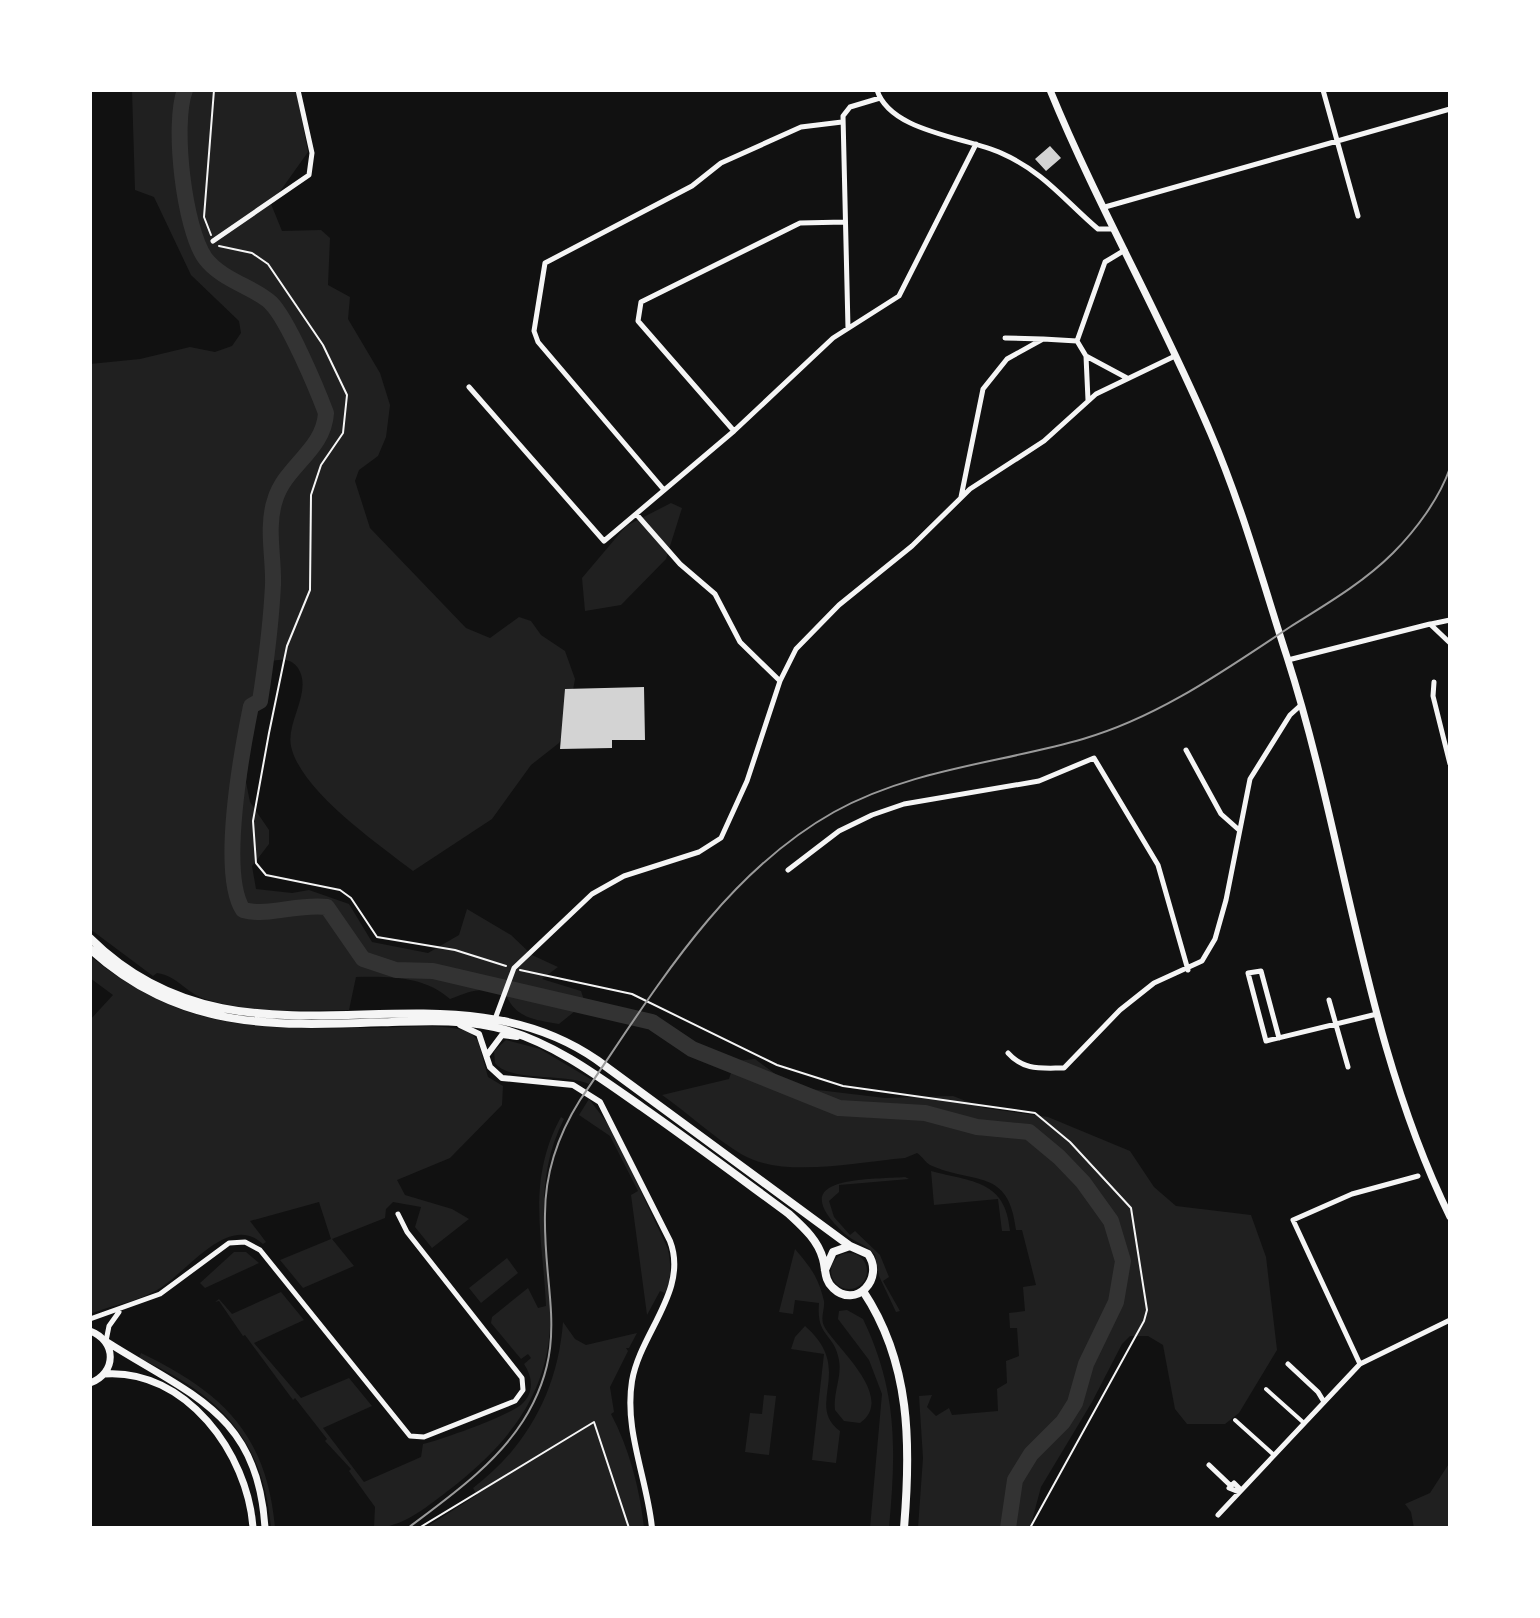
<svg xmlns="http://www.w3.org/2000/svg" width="1540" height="1618" viewBox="0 0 1540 1618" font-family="'Public Sans',sans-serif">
  <rect width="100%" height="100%" fill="#111"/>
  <path fill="#202020" d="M132 90H296L308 152 271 204 282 231 321 230 330 238 328 285 350 297 348 319 380 373 390 405 386 437 378 456 359 470 355 481 370 528 466 628 490 638 519 617 531 621 541 635 565 651 575 679 566 729 559 743 531 765 492 819 413 871C378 844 300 790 291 746 286 722 313 691 298 668 289 654 271 661 259 665L246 782 250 802 269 830V844L252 866 256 889 292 893 309 890 349 904 372 942 428 953 459 935 467 909 511 935 532 955 558 967 542 979 581 991 585 1003 559 1024C537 1020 517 1019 507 997 484 985 473 990 450 999 425 976 388 976 356 977L349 1010C302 1010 251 1014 205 999 186 993 178 976 157 973L153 976 90 929V364L140 359 190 347 215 352 232 346 241 333 239 321 191 275 154 197 135 190Z
    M671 503 682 508 666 559 621 605 585 611 582 578 626 526Z
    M90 956C188 1035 260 1028 379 1028 407 1027 443 1023 470 1032L478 1041 488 1077 503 1086 502 1105 450 1158 397 1180 405 1195 452 1209 469 1219 432 1248 415 1227 421 1207 393 1202 386 1209 385 1218 332 1239 354 1266 303 1288 280 1260 331 1239 319 1202 250 1221 266 1242 263 1244C228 1211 185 1275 157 1290 134 1303 115 1304 90 1314V1020L113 995 90 978Z
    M506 1040 540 1049 592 1080 589 1084C564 1073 509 1082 495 1063L494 1051Z
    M755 1059 793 1087 885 1098 953 1096 984 1108 1048 1117 1130 1151 1154 1187 1176 1206 1251 1215 1266 1257 1277 1350 1239 1413 1225 1424H1187L1175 1409 1163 1345 1148 1336H1130L1122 1344 1092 1402 1041 1487 1030 1528H918L923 1458 919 1396 932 1395 927 1407 936 1416 949 1408 952 1415 998 1411 997 1389 1007 1383 1006 1361 1019 1356 1017 1328H1010L1009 1313 1025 1311 1023 1287 1036 1285 1022 1230H1016C1009 1167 974 1185 930 1165 925 1162 923 1157 917 1153L905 1158C857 1162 783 1179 741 1154 713 1137 689 1114 662 1095L729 1079 735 1061Z
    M589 1099 611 1128 668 1249C671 1266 672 1278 665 1293L660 1291 647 1315 631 1195 638 1191 610 1136 579 1115Z
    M561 1117 564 1119C533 1180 546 1238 550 1303 555 1383 515 1437 458 1483 434 1501 405 1528 374 1528L375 1507 349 1471 351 1469 325 1441 327 1439 295 1398 293 1400 245 1335 243 1336 219 1301 215 1302 219 1299 232 1314 281 1292 304 1320 254 1343 301 1398 349 1378 372 1406 323 1428 364 1482 421 1457 423 1444C443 1439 508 1416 522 1404 534 1393 533 1377 524 1364L531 1358 528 1354 521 1359 491 1323 492 1317 528 1288 538 1308 546 1306C543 1238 526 1181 561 1117Z
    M931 1171C972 1182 1006 1180 1010 1231H1002L998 1199 934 1205Z
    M905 1177 909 1179 839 1185V1192L829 1201 834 1217 850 1235 855 1231 880 1255 889 1277 883 1281 900 1311 896 1312 879 1276 875 1255C867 1244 855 1243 845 1234 782 1176 863 1180 905 1177Z
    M795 1249C812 1269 818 1277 824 1301 825 1310 820 1317 824 1326 834 1346 897 1397 860 1423L844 1421 835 1410C833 1393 842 1377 839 1360 834 1332 816 1338 819 1303L795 1300 793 1314 779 1312Z
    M234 1252H246L259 1263 205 1288 200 1283Z
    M831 1271a18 18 0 1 1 36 0a18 18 0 1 1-36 0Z
    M507 1258 518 1273 481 1303 469 1288Z
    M847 1310 863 1319C898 1392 896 1450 889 1528H870L882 1394 869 1360 838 1319 839 1311Z
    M563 1322 575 1339 586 1345 637 1333 629 1348H626L628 1351 610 1387 614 1412 611 1414C629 1448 640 1489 644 1528H425L477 1495 473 1488C527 1447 558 1390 563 1322Z
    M805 1326C856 1370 804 1405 840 1431L836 1463 812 1460 824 1354 791 1349 795 1337Z
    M141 1353C222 1392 267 1434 275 1528H271C263 1437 218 1394 139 1358Z
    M764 1395 776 1396 769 1455 745 1452 750 1413 762 1414Z
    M1450 1462V1528H1414L1411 1512 1405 1504 1430 1493Z"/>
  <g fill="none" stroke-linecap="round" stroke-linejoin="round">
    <path stroke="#333" stroke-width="16" d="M185 90C172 124 184 228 205 258 221 280 256 288 271 303 288 320 317 389 326 413 324 450 285 466 275 500 266 527 274 558 273 585 271 624 266 663 260 701L251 706C242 750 219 873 243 910 270 917 298 903 327 907L363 959 396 970 433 971 652 1022 692 1049 839 1108 925 1113 977 1127 1029 1132 1059 1157 1083 1182 1111 1221 1123 1261 1116 1302 1086 1364 1075 1403 1063 1422 1031 1454 1015 1480 1008 1528"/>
  </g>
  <path fill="#d3d3d3" d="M1050 146 1061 158 1046 171 1035 159Z
    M644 687 645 740H612V748L560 749 565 689Z"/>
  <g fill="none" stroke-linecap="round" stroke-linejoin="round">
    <path stroke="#f5f5f5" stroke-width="2" d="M211 235 204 217 214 90
      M219 246 252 253 268 264 323 345 347 395 343 433 321 465 311 495 310 590 287 646 269 733 253 821 256 863 266 875 340 890 351 898 377 937 455 950 506 966
      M520 970 632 994 777 1065 843 1086 1035 1113 1070 1142 1131 1208 1147 1310 1144 1321 1030 1528
      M419 1528 594 1422 629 1528"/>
    <path stroke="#f5f5f5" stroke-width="4" d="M1266 1389 1304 1423
      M1235 1420 1274 1455"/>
    <path stroke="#f5f5f5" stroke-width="5" d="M877 90C890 132 966 137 1001 153 1044 172 1064 200 1098 229H1114
      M1323 90 1358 216
      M1105 207 1450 109
      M213 241 309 175 312 153 298 90
      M848 328 843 116 850 107 880 98
      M1005 338 1042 339
      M1077 341 1086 356 1088 400
      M1086 356 1127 378
      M469 387 604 541 734 431 833 338 899 296 976 144
      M734 431 638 321 641 302 800 223 845 222
      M664 490 538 342 534 331 545 263 692 186 721 163 801 127 842 122
      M961 497 983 389 1007 359 1043 339 1077 341 1105 262 1125 250
      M637 515 680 564 715 594 740 642 780 681
      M1431 624 1450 620
      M1288 660 1430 624 1450 643
      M1434 682 1433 696 1450 764
      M1186 750 1221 814 1239 830
      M788 870 839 831 872 815 904 804 1039 781 1094 758 1158 865 1188 970
      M1329 1000 1348 1067
      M495 1019 514 968 592 894 624 876 699 852 721 838 747 781 780 681 796 649 839 605 912 546 970 489 1044 441 1096 394 1175 356
      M1279 1038 1261 971 1248 973 1266 1041 1377 1014
      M1008 1053C1024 1071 1041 1068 1064 1068L1120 1010 1154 983 1202 961 1215 939 1226 900 1250 779 1290 715 1301 705
      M90 1319 160 1294 229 1243 245 1242 260 1250 410 1436 424 1437 515 1401 523 1390 522 1378 407 1232 398 1214
      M106 1341 109 1326 119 1312
      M1288 1364 1318 1392 1324 1402
      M1360 1364 1293 1220 1352 1194 1418 1176
      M1209 1465 1231 1486
      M1237 1490 1239 1488 1234 1483 1229 1488 1239 1492
      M1218 1515 1360 1364 1450 1320"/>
    <path stroke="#f5f5f5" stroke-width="6" d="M460 1025 479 1034 490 1067 502 1078 573 1085 600 1102 670 1241C689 1290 640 1333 632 1381 624 1431 647 1478 652 1528
      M487 1055 502 1035 517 1037"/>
    <path stroke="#f5f5f5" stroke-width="7" d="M1050 90C1098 207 1162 318 1211 434 1242 506 1263 583 1287 657 1346 841 1364 1042 1450 1217
      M90 1331C117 1341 117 1373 90 1383
      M107 1342C190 1395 258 1413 265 1528
      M104 1374C186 1368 248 1454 253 1528"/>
    <path stroke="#f5f5f5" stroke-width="8" d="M90 938C243 1090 440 951 597 1060L850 1246
      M90 949C182 1032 276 1026 392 1022 429 1021 469 1019 506 1030 557 1045 599 1077 642 1107 692 1142 740 1178 789 1214 803 1227 818 1240 823 1259 826 1270 824 1280 833 1288 856 1310 885 1278 868 1254L850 1246 833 1252 825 1270
      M863 1291C911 1363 911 1445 904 1528"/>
    <path stroke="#9a9a9a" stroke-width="2" d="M408 1528C449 1497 495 1465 523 1421 571 1345 543 1294 545 1214 545 1172 558 1135 580 1100 652 995 720 876 834 812 911 769 1000 763 1083 739 1159 717 1225 670 1290 627 1325 605 1363 583 1393 553 1416 530 1439 499 1450 468"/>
  </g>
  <rect width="1540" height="1618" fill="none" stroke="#ffffff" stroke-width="184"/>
</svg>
